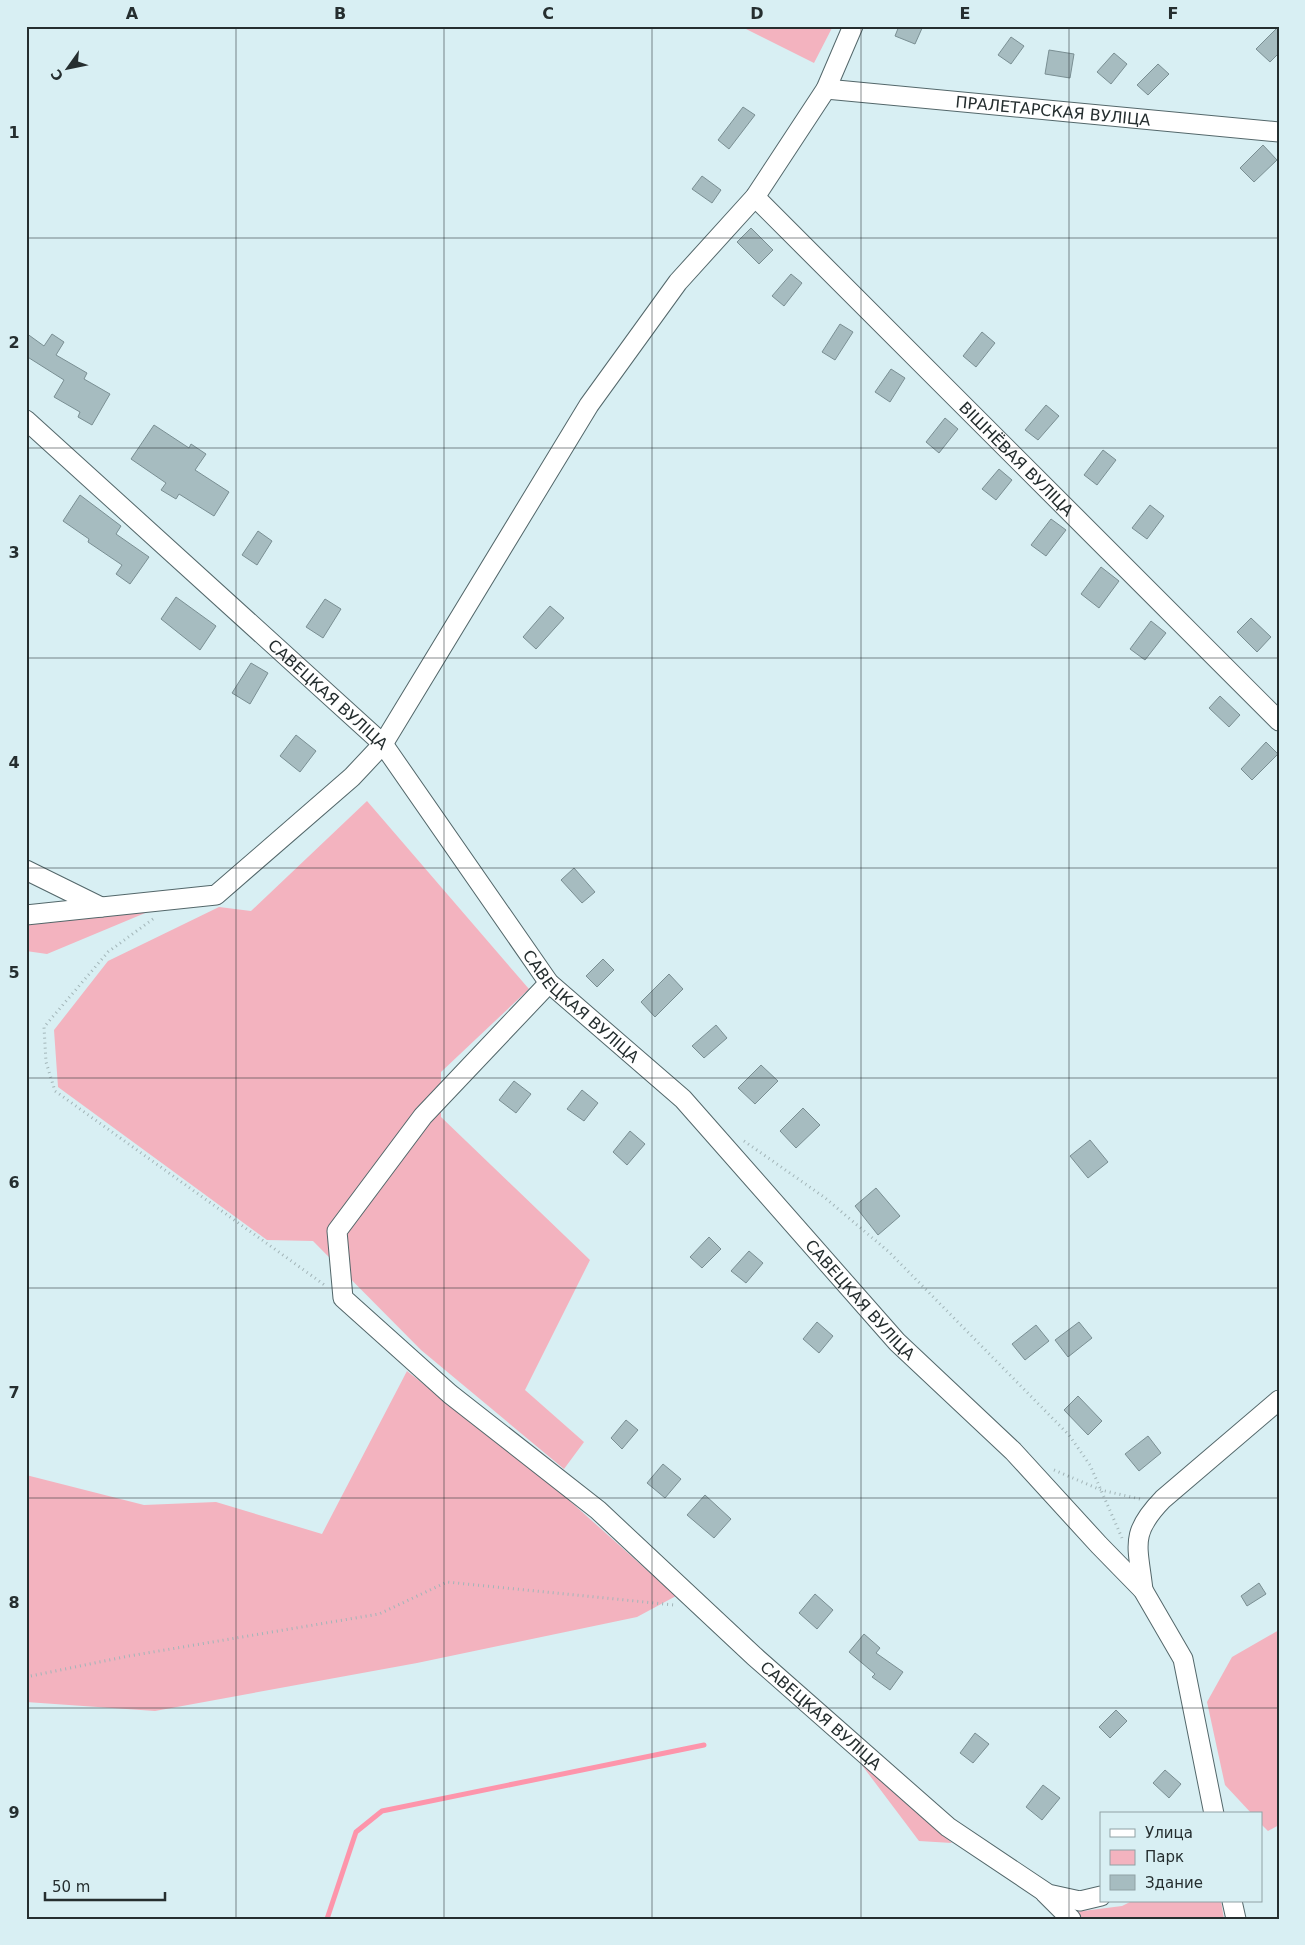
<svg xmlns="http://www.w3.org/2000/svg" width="1305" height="1945" viewBox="0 0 1305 1945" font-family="'DejaVu Sans',sans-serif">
  <rect width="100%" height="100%" fill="#d8eff3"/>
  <path fill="#f3b3bf" d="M740 26H833L814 63Z
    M367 801 529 989 441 1072V1117L590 1260 525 1390 584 1442 564 1469 421 1350 313 1241 267 1240 58 1087 54 1030 108 961 219 907 251 911Z
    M150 911 47 954 26 951V922Z
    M407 1371 552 1485 676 1596 637 1617 417 1663 155 1711 26 1702V1475L144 1505 216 1502 322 1534Z
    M1279 1630V1825L1268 1831 1261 1824V1814H1252L1225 1785 1207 1702 1232 1657Z
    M855 1756 952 1843 919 1841Z
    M1132 1901H1221L1224 1919H1082L1075 1912 1122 1906Z"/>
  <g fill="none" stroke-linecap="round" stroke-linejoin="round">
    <path stroke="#fd95ab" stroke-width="5" d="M327 1919 356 1832 382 1811 704 1745"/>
  </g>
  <path fill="#a6bcc0" stroke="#7a8f93" d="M899 26H923L915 44 895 36Z
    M1279 26V53L1270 62 1256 49Z
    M1011 37 1024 46 1011 64 998 55Z
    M1049 50 1074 54 1070 78 1045 74Z
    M1114 53 1127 64 1111 84 1097 72Z
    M1158 64 1169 74 1148 95 1137 85Z
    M743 107 755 115 729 149 718 140Z
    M1263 145 1277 160 1254 182 1240 168Z
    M702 176 721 190 712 203 692 189Z
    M751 228 773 250 759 264 737 242Z
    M791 274 802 283 784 306 772 296Z
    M840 324 853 332 835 360 822 352Z
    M982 332 995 343 976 367 963 356Z
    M26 333 44 346 52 334 64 342 56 355 87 373 84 379 110 394 92 425 78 417 80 412 54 397 64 380 26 356Z
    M891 369 905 378 890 402 875 392Z
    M1046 405 1059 416 1038 440 1025 430Z
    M945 418 958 429 939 453 926 442Z
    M154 425 189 448 191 444 206 454 195 470 229 492 214 516 179 494 176 499 161 490 166 483 131 459Z
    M1103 450 1116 460 1097 485 1084 475Z
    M999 469 1012 480 996 500 982 489Z
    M80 495 121 526 116 534 149 557 130 584 116 574 122 565 88 542 89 539 63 521Z
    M1150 505 1164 516 1147 539 1132 528Z
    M1051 519 1066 530 1046 556 1031 545Z
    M258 531 272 541 257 565 242 555Z
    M1101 567 1119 581 1099 608 1081 594Z
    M176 597 216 626 200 650 161 619Z
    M325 599 341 609 323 638 306 627Z
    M550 606 564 618 536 649 523 637Z
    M1251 618 1271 637 1257 652 1237 632Z
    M1151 621 1166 633 1145 660 1130 649Z
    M251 663 268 673 250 704 232 693Z
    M1220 696 1240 715 1229 727 1209 708Z
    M296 735 316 751 300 772 280 756Z
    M1266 742 1278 754 1252 780 1241 769Z
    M574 868 595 892 582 903 561 880Z
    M603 959 614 970 597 987 586 976Z
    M669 974 683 989 655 1017 641 1002Z
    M716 1025 727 1038 704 1058 692 1046Z
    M761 1065 778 1081 755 1104 738 1088Z
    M514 1081 531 1094 516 1113 499 1100Z
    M582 1090 598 1103 584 1121 567 1109Z
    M803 1108 820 1125 796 1148 780 1131Z
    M630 1131 645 1144 627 1165 613 1152Z
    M1090 1140 1108 1162 1088 1178 1070 1156Z
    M876 1188 900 1216 878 1235 855 1206Z
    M709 1237 721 1249 702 1268 690 1257Z
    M749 1251 763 1263 746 1283 731 1271Z
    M817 1322 833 1336 819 1353 803 1339Z
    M1079 1322 1092 1338 1068 1357 1055 1340Z
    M1036 1325 1049 1341 1025 1360 1012 1344Z
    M1078 1396 1102 1421 1088 1435 1064 1410Z
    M626 1420 638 1430 622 1449 611 1438Z
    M1148 1436 1161 1453 1139 1471 1125 1454Z
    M663 1464 681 1479 665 1498 647 1483Z
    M705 1495 731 1519 714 1538 687 1515Z
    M1259 1583 1266 1594 1247 1606 1241 1596Z
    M815 1594 833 1610 817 1629 799 1613Z
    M864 1634 880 1648 876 1653 903 1672 890 1690 872 1677 875 1674 849 1652Z
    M1116 1710 1127 1721 1110 1738 1099 1727Z
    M975 1733 989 1744 973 1763 960 1753Z
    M1165 1770 1181 1784 1169 1798 1153 1783Z
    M1043 1785 1060 1798 1042 1820 1026 1807Z"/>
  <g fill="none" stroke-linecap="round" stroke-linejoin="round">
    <defs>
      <g id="minor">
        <path id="s1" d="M826 89 1279 132"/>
        <path id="s2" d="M755 197 1279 721"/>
        <path id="s3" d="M26 420 383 744 549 983 683 1099 897 1342 1013 1451 1099 1545 1143 1590 1183 1659 1214 1814"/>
        <path d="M26 870 101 907"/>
        <path d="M26 915 216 895 352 777 383 744 589 405 678 282 755 197 826 89 853 26"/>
        <path id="s4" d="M549 983 423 1116 337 1231 343 1298 450 1394 598 1510 754 1656 948 1827 1048 1894 1080 1901 1101 1896"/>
        <path d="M1143 1590C1138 1545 1129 1534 1163 1499L1279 1400"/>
        <path d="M1045 1893 1071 1919"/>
        <path d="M1232 1901 1236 1919"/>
      </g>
    </defs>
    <use href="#minor" stroke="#53676a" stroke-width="21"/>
    <path stroke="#a2b5b8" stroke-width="3" stroke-dasharray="1 4" stroke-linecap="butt" d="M153 919 108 952 44 1027 46 1062 55 1091 326 1286
      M744 1141 824 1197 889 1252 1069 1435 1090 1465 1122 1538
      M1054 1470 1101 1490 1140 1499
      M26 1677 129 1656 379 1614 447 1582 674 1605"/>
    <use href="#minor" stroke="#fff" stroke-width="19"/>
  </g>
  <path fill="none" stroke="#252e2f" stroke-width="1" stroke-opacity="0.55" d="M236 26V1919M444 26V1919M652 26V1919M861 26V1919M1069 26V1919M26 238H1279M26 448H1279M26 658H1279M26 868H1279M26 1078H1279M26 1288H1279M26 1498H1279M26 1708H1279"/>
  <g text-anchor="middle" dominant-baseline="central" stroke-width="5" stroke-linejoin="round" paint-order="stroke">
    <g font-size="16" fill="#252e2f" stroke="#d8eff3">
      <text stroke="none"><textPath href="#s1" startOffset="228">ПРАЛЕТАРСКАЯ ВУЛІЦА</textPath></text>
      <text stroke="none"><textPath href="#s2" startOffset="370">ВІШНЁВАЯ ВУЛІЦА</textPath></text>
      <text stroke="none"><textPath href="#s3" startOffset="408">САВЕЦКАЯ ВУЛІЦА</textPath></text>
      <text stroke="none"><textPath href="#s3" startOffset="812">САВЕЦКАЯ ВУЛІЦА</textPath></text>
      <text stroke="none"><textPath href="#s3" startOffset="1218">САВЕЦКАЯ ВУЛІЦА</textPath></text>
      <text stroke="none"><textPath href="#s4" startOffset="1029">САВЕЦКАЯ ВУЛІЦА</textPath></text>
    </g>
  </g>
  <rect width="1305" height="1945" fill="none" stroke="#d8eff3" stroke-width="55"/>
  <rect x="1100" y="1812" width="162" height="90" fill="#d8eff3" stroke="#90a2a5"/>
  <rect x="1110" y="1829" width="25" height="8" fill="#ffffff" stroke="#90a2a5"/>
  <text x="1145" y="1838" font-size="15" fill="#252e2f">Улица</text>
  <rect x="1110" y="1850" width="25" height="15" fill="#f3b3bf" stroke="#90a2a5"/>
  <text x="1145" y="1862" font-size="15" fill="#252e2f">Парк</text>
  <rect x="1110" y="1875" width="25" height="15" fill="#a6bcc0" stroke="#90a2a5"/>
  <text x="1145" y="1888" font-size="15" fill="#252e2f">Здание</text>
  <g transform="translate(68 68) rotate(237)" stroke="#d8eff3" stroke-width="4" paint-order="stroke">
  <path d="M0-4L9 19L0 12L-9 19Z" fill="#252e2f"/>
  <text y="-8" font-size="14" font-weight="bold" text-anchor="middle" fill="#252e2f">С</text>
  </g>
  <path d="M45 1892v8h120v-8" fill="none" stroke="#252e2f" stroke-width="2.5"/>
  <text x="52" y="1892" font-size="15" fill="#252e2f" stroke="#d8eff3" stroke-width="4" paint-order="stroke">50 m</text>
  <rect x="28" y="28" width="1250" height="1890" fill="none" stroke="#252e2f" stroke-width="2"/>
  <g font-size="16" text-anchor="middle" font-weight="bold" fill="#252e2f">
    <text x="132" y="19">A</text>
    <text x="340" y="19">B</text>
    <text x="548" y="19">C</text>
    <text x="757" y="19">D</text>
    <text x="965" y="19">E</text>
    <text x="1173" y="19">F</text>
    <text x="14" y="138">1</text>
    <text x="14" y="348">2</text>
    <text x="14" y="558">3</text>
    <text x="14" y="768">4</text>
    <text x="14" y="978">5</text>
    <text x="14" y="1188">6</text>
    <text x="14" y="1398">7</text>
    <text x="14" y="1608">8</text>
    <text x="14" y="1818">9</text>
  </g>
</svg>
